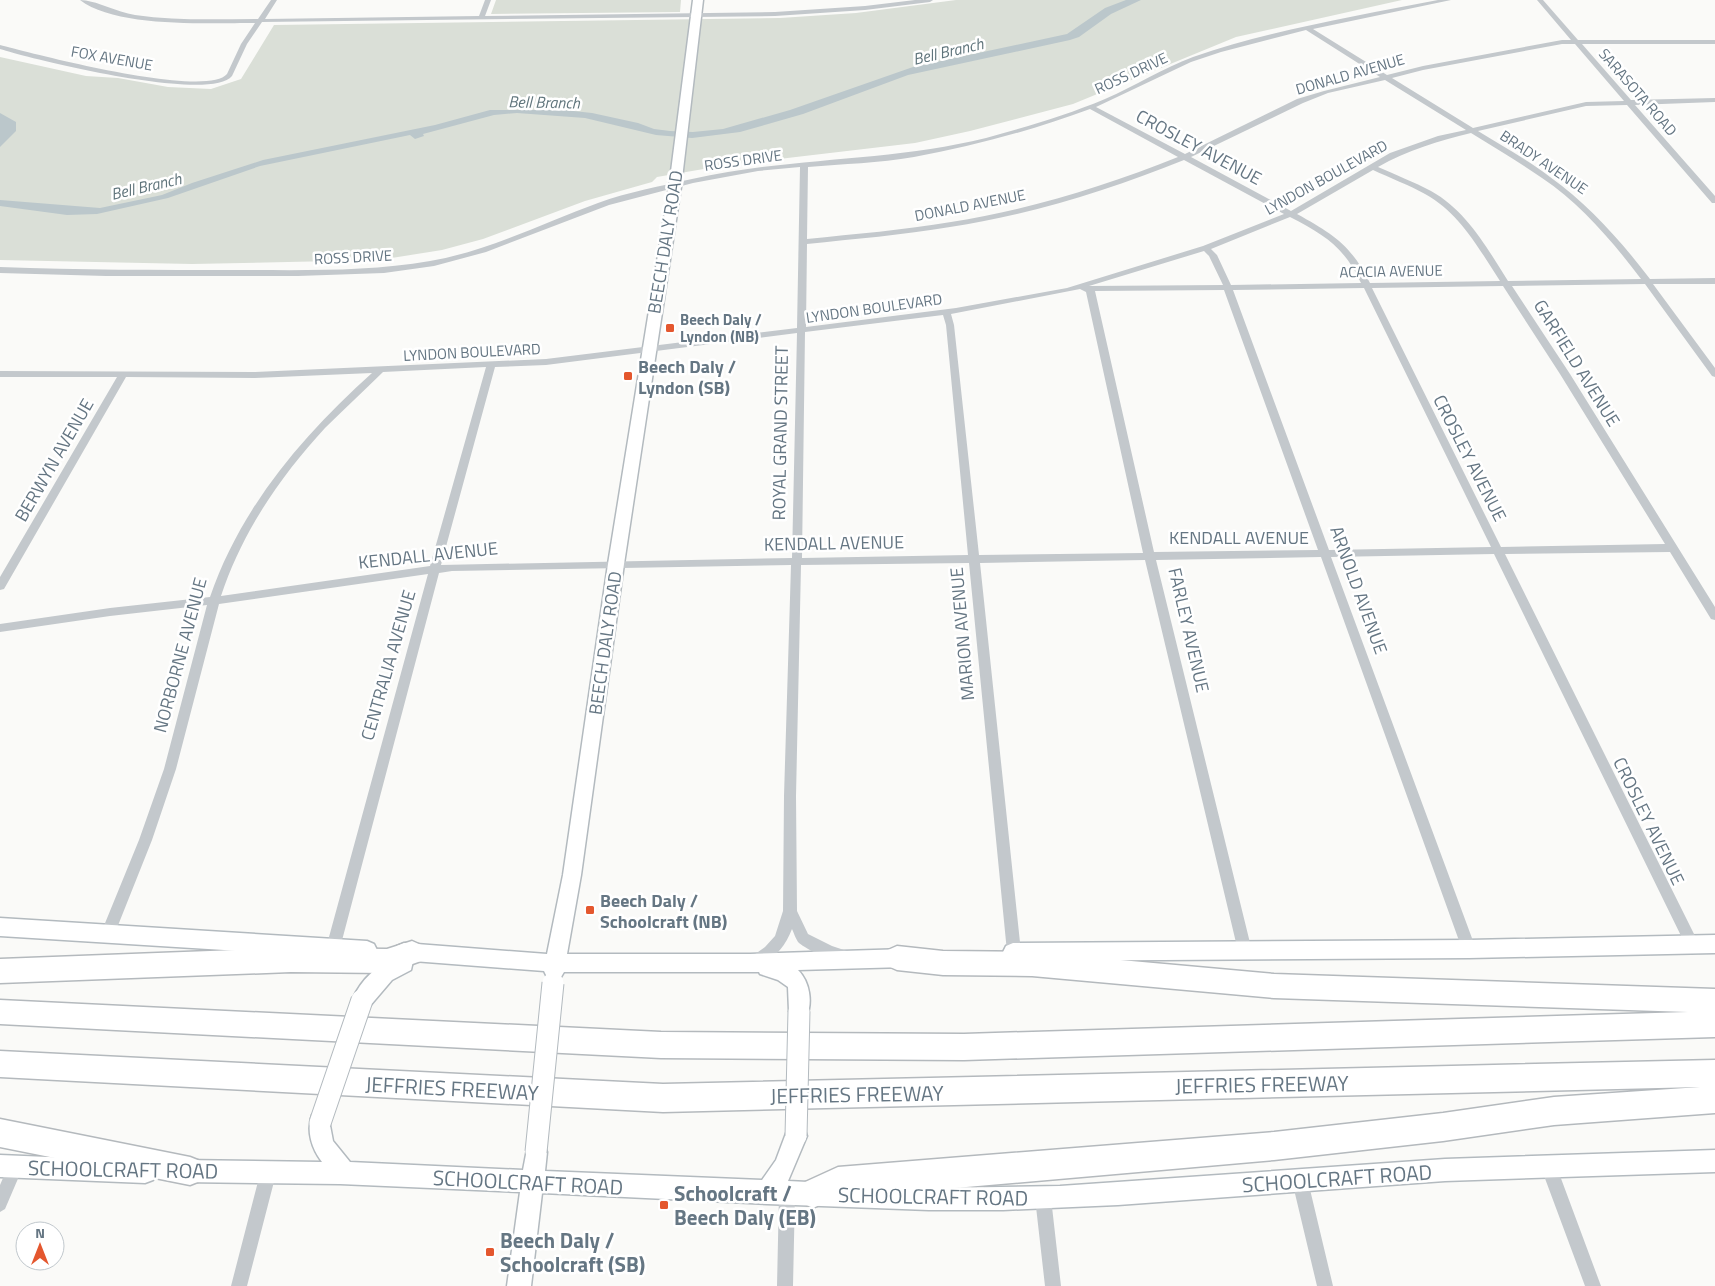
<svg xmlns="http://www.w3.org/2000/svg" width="1715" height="1286" viewBox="0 0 1715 1286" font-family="'Titillium Web',sans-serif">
  <rect width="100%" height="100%" fill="#fafaf8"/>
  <path fill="#dadfd7" d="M496 0H681L680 12 491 14Z
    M956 0H1402L1236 37 1073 104 970 131 915 143 727 165 657 177 652 182 585 201 483 239 442 250 379 260 192 264 0 260V57L86 76 118 78 168 87 211 89 241 79 274 25 780 18 856 13Z"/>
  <path fill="#bbc7cb" d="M1126 0H1141L1111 14 1079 37 1070 40 908 75 803 114 740 132 692 138 656 135 585 118 517 113 494 115 423 134 424 136 415 139 410 135 260 166 168 198 97 214 67 215 0 206V200L100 208 162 195 192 183 263 160 435 125 490 110H564L592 113 638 123 654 129 670 131 693 132 723 129 790 110 913 67 1067 34 1105 8Z
    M0 113 16 122V131L0 147Z"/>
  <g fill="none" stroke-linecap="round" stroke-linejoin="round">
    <defs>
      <path id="secondary" d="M693 0H703L681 187 624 564 581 875 567 954H750L906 949 913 952 916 958 913 964 906 967 798 970C810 982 813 1003 806 1018L799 1020 792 1018 789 1011 788 987 778 980 760 974 759 972H564L561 977 554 980 547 977 544 971 413 961 411 970 392 980 369 1007 362 1009 355 1007 352 1000C361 980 376 965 397 958L394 952 397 946 404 943 547 954 563 875 608 564 669 187Z
        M0 918 367 941 374 944 377 950 374 956 367 959 0 936Z
        M1715 935V953L1469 958 1013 961 1006 958 1003 952 1006 946 1013 943 1469 940Z
        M320 1112 328 1115 333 1141 350 1162 523 1170 528 1144 536 1141 544 1144 547 1152 545 1171 762 1180 776 1160 788 1128 796 1125 804 1128 807 1136 788 1181 929 1188 1060 1186 1445 1159 1715 1150V1172L1445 1181 1118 1205 1003 1210H929L767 1204 542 1193 531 1286H507L520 1192 340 1184 182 1182 174 1179 171 1171 174 1163 182 1160 322 1162C312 1149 306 1131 312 1115Z
        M0 1155 145 1161 153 1164 156 1172 153 1180 145 1183 0 1177Z"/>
      <path id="motorway" d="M412 941 421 945 425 953 421 961 387 973 291 972 0 983V959L291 948 387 949Z
        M897 946 943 951 1032 952 1274 974 1715 989V1037L964 1060 661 1058 0 1024V1000L661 1032 964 1034 1688 1012 1274 998 1032 976 943 975 897 970 888 966 884 958 888 950Z
        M0 1051 663 1084 1715 1060V1113L1554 1125 1443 1141 1274 1160 932 1190 839 1196 813 1208 803 1203 798 1193 803 1183 838 1167 1274 1132 1443 1113 1554 1097 1700 1087 663 1112 0 1077Z
        M0 1119 190 1157 200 1161 204 1171 200 1181 190 1185 0 1147Z"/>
    </defs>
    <use href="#secondary" stroke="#b3babf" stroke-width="3"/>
    <use href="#motorway" stroke="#b4b9bd" stroke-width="3"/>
    <path fill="#c3c8cc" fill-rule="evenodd" d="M80 0C95 0 117 12 135 15 176 21 217 19 258 19L271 0H277L265 19 479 16 485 0H491L485 16 775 12 865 6 915 0H933L930 2 865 10 775 16 262 22 247 44 232 76C210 103 35 60 0 49V45C34 54 206 99 227 74L241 44 255 23C209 23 116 28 80 0Z
      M1438 0H1451L1313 29 1387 75 1423 66 1562 40H1571L1537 0H1543L1578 40H1715V44H1582L1631 100 1715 98V102L1635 105 1715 196V203H1712L1627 105 1586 106 1478 131C1502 146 1528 160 1550 177 1589 205 1621 241 1650 279L1715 278V284H1653L1715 368V377L1712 376 1645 284 1512 286 1570 374 1715 607V620L1711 619 1670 552 1505 554 1697 940 1699 944 1697 948 1692 950 1687 948 1494 554 1331 557 1476 949 1474 953 1469 955 1464 953 1462 949 1321 557 1156 560 1252 951 1250 955 1245 957 1240 955 1238 951 1145 560 980 563 1021 952 1019 956 1014 958 1009 956 1007 952 969 563 801 565 796 796 797 911 808 934 832 946 847 951 849 955 847 959C836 964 809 951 799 943 796 940 794 933 792 929 785 947 774 960 756 967L751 965 749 961 751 957 765 947 775 936 783 911 784 796 791 565 452 571 439 573 340 948 338 952 333 954 328 952 326 948 428 574 219 604 176 769 152 840 115 933 113 937 108 939 103 937 101 933 139 840 164 769 207 605 110 616 0 632V624L110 608 210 597C241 507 302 436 372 373L255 378 126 377 4 589 0 590V577L117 377H0V371L255 372 546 359 797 328 800 167 758 171 693 183 609 205 486 252 434 266 384 273 298 276H106L0 273V267C79 270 158 270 238 270 302 270 367 272 430 261 488 251 543 223 598 203 628 192 661 186 692 179 789 157 889 162 986 138 1026 127 1067 115 1105 99 1135 86 1163 68 1193 57 1272 30 1356 16 1438 0ZM1306 30 1380 77 1324 91 1297 99 1185 154 1096 107 1191 62 1221 52ZM1562 44H1575L1624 101 1586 102 1473 128 1392 78 1423 70ZM1385 80 1466 130 1438 136 1390 153 1291 211 1191 157 1303 103 1328 93ZM1090 109 1178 157C1105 186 1029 210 951 222 904 230 855 234 807 239L808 167C843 164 879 163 914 157 974 146 1033 130 1090 109ZM1471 133C1495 148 1519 162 1542 178 1581 204 1613 242 1641 279L1508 281C1487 248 1467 211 1431 191 1414 182 1396 175 1378 167 1407 150 1439 141 1471 133ZM1184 160 1284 214 1203 246 1067 288 956 308 806 327 807 244C854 239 903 235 950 227 1030 215 1109 190 1184 160ZM1373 170C1390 178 1409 185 1425 194 1460 213 1479 249 1500 281L1370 283C1351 245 1333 234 1297 214ZM1290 217C1325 235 1344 247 1361 283L1231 285 1217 255 1211 249ZM1204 251 1209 256 1223 285 1089 286ZM1503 286 1560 374 1665 544 1501 547 1372 288ZM1364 288 1491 547 1329 550 1233 290ZM1080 289 1086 292 1143 553 979 555 954 325 951 314ZM1224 290 1318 550 1154 552 1095 291ZM943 315 946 325 968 555 802 558 805 332ZM797 333 792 558 441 565 495 367 546 365ZM486 367 430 566 221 596C242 532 280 477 325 428 344 409 364 391 383 372Z
      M1548 1157 1553 1160 1556 1165 1601 1286H1585L1540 1165 1543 1160Z
      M15 1159 20 1162 23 1167 5 1209 0 1212V1185L10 1162Z
      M269 1162 274 1165 277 1170 247 1286H231L261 1170 264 1165Z
      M1300 1173 1305 1176 1308 1181 1333 1286H1317L1292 1181 1295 1176Z
      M787 1186 792 1189 795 1194 793 1286H777L779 1194 782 1189Z
      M1043 1190 1048 1193 1051 1198 1061 1286H1045L1035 1198 1038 1193Z"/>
    <use href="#secondary" fill="#fff" fill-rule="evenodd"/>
    <use href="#motorway" fill="#fff" fill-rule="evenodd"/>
    <defs>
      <path id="secondary-bridge" d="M320 1123 362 1000
        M796 1136 799 1011
        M536 1152 553 983"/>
    </defs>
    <use href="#secondary-bridge" stroke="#b3babf" stroke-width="23" stroke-linecap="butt"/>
    <use href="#secondary-bridge" stroke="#fff" stroke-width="21"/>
  </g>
  <g fill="#e4572e" stroke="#fff" stroke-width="2">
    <rect x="665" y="323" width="10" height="10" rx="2.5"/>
    <rect x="623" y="371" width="10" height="10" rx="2.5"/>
    <rect x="585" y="905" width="10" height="10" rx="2.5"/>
    <rect x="659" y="1200" width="10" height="10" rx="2.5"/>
    <rect x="485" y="1247" width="10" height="10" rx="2.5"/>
  </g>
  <g text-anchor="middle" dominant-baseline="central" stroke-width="5" stroke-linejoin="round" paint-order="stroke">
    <g font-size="15" fill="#657683" stroke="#fff">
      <text transform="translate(112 58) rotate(10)">FOX AVENUE</text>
      <text transform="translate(1131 73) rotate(-25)">ROSS DRIVE</text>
      <text transform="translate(1350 74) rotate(-16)">DONALD AVENUE</text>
      <text transform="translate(1638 92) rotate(49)">SARASOTA ROAD</text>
      <text transform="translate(743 160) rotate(-8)">ROSS DRIVE</text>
      <text transform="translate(1544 162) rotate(34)">BRADY AVENUE</text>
      <text transform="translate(1326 177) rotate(-29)">LYNDON BOULEVARD</text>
      <text transform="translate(970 205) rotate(-11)">DONALD AVENUE</text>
      <text transform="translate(353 257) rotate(-3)">ROSS DRIVE</text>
      <text transform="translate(1391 271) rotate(-1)">ACACIA AVENUE</text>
      <text transform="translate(874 308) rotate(-8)">LYNDON BOULEVARD</text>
      <text transform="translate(472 352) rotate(-3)">LYNDON BOULEVARD</text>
    </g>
    <g font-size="15" font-weight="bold" fill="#657683" stroke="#fff" text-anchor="start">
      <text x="680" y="319">Beech Daly /<tspan x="680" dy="17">Lyndon (NB)</tspan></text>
    </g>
    <g font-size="16" font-style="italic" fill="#60757c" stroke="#fff">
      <text transform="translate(948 51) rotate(-13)">Bell Branch</text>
      <text transform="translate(544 102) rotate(1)">Bell Branch</text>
      <text transform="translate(146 186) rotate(-13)">Bell Branch</text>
    </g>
    <g font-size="18" fill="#657683" stroke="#fff">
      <text transform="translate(1199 147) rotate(28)">CROSLEY AVENUE</text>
      <text transform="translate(665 242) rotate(-81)">BEECH DALY ROAD</text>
      <text transform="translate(1577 363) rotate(58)">GARFIELD AVENUE</text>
      <text transform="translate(780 433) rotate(-89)">ROYAL GRAND STREET</text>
      <text transform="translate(1470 458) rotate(63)">CROSLEY AVENUE</text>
      <text transform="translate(54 460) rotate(-60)">BERWYN AVENUE</text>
      <text x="1239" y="537">KENDALL AVENUE</text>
      <text transform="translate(834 543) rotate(-1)">KENDALL AVENUE</text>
      <text transform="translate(428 555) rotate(-6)">KENDALL AVENUE</text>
      <text transform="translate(1359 590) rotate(70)">ARNOLD AVENUE</text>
      <text transform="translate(1189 630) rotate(77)">FARLEY AVENUE</text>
      <text transform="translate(962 634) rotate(-95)">MARION AVENUE</text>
      <text transform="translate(605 643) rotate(-82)">BEECH DALY ROAD</text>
      <text transform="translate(180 655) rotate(-75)">NORBORNE AVENUE</text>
      <text transform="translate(388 665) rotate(-74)">CENTRALIA AVENUE</text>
      <text transform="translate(1649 821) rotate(64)">CROSLEY AVENUE</text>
    </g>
    <g font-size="18" font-weight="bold" fill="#657683" stroke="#fff" text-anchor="start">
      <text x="638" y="366">Beech Daly /<tspan x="638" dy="21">Lyndon (SB)</tspan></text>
      <text x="600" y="900">Beech Daly /<tspan x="600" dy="21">Schoolcraft (NB)</tspan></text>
    </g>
    <g font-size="21" fill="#657683" stroke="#fff">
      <text transform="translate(1262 1084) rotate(-1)">JEFFRIES FREEWAY</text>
      <text transform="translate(452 1088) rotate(3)">JEFFRIES FREEWAY</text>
      <text transform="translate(857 1094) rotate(-1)">JEFFRIES FREEWAY</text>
      <text transform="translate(123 1169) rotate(1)">SCHOOLCRAFT ROAD</text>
      <text transform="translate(1337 1178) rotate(-4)">SCHOOLCRAFT ROAD</text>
      <text transform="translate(528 1182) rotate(3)">SCHOOLCRAFT ROAD</text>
      <text transform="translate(933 1196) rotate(1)">SCHOOLCRAFT ROAD</text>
    </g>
    <g font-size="21" font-weight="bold" fill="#657683" stroke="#fff" text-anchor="start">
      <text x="674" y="1193">Schoolcraft /<tspan x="674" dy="24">Beech Daly (EB)</tspan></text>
      <text x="500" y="1240">Beech Daly /<tspan x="500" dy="24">Schoolcraft (SB)</tspan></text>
    </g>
  </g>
  <g transform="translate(40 1246)"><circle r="24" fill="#ffffff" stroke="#c1c8cd"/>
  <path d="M0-4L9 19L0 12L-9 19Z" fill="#e4572e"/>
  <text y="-8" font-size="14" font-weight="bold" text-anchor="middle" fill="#657683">N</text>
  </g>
</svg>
